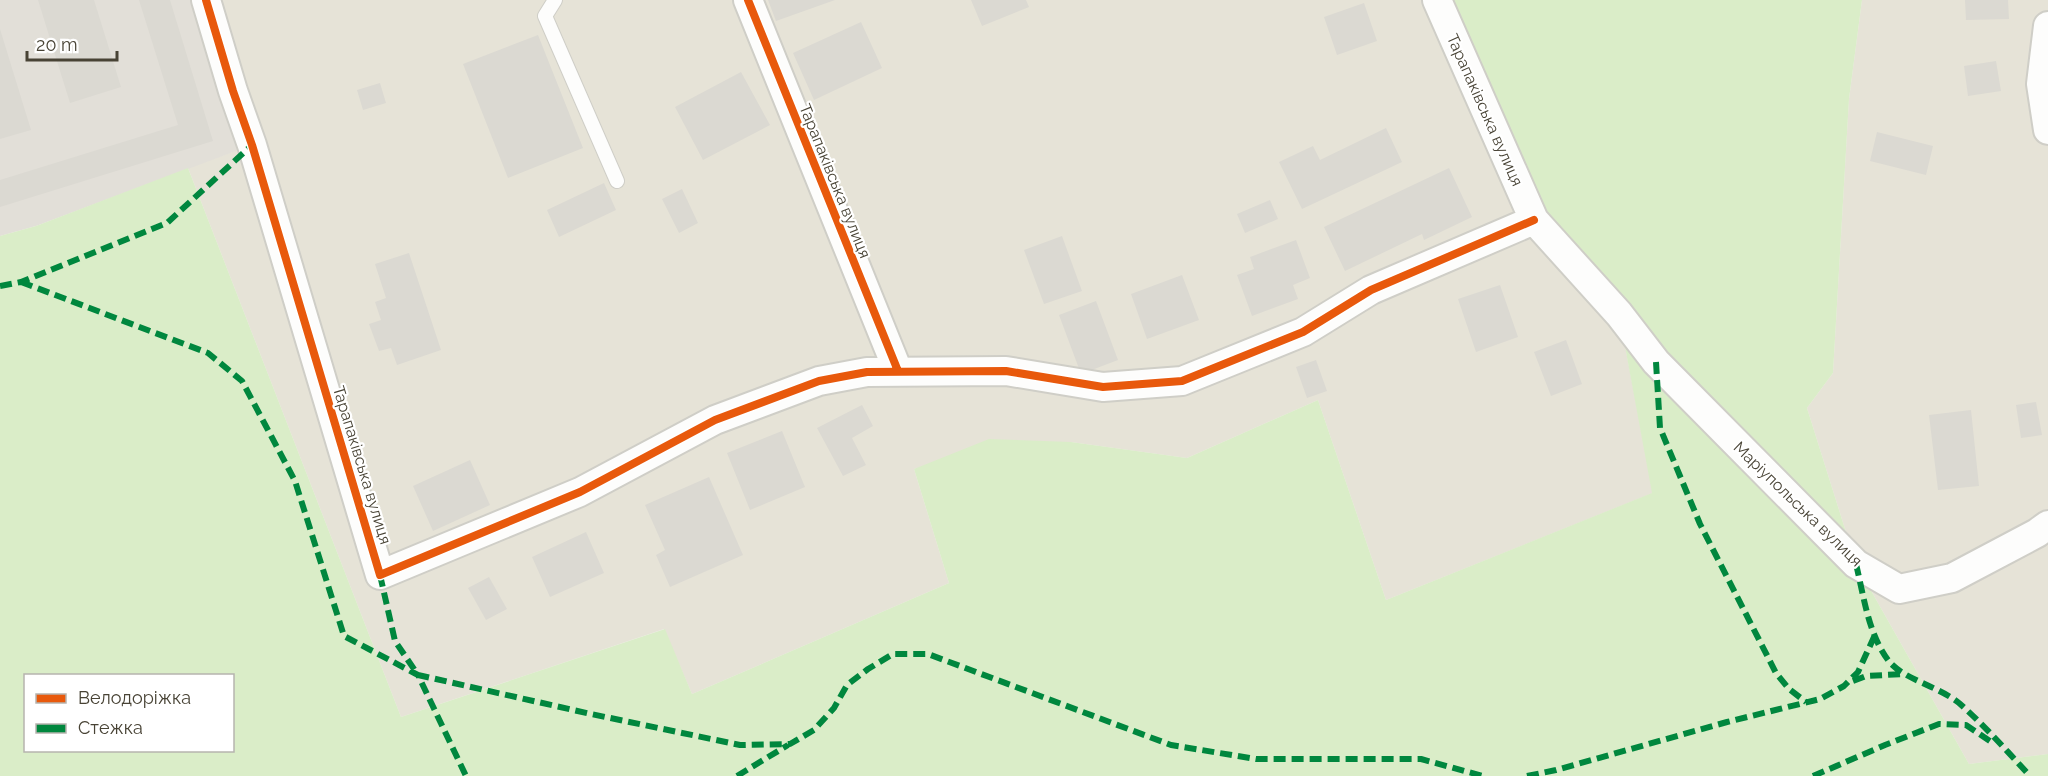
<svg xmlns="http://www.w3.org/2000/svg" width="2048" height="776" viewBox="0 0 2048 776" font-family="Raleway,sans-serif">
  <rect width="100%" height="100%" fill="#f1f0ea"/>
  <path fill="#e6e3d7" d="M206 0H1437L1619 314 1653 493 1386 600 1318 400 1187 458 1071 442 914 469 949 583 692 694 664 629 401 717 188 168 252 145Z
    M1862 0H2048V754L1969 764 1856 564 1807 408 1833 373 1849 99Z"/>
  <path fill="#e2dfd8" d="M0 0H206L252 145 36 226 0 236Z"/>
  <path fill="#daedc8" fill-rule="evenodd" d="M1437 0H1862L1849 99 1833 373 1807 408 1856 564 1969 764 2048 754V776H0V236L36 226 188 168 401 717 665 629 692 694 949 583 914 469 989 439 1071 442 1187 458 1318 400 1386 600 1652 493 1619 314 1534 220ZM26 676H232V750H26Z"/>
  <path fill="#dbd9d2" d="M38 0H94L121 87 70 103Z
    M139 0H170L213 141 0 207V180L178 125Z
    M768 0H835L776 21Z
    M971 0H1026L1029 7 982 26Z
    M1965 0H2008L2009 19 1966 20Z
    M1364 3 1377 41 1337 55 1324 17Z
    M861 22 882 68 814 100 793 53Z
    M0 29 31 130 0 139Z
    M538 35 583 148 508 178 463 64Z
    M1996 61 2001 91 1968 96 1964 66Z
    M741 72 770 125 703 160 675 107Z
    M380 83 386 103 363 110 357 90Z
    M1386 128 1402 162 1302 209 1279 162 1313 146 1320 160Z
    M1877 132 1933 146 1926 175 1870 161Z
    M1449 168 1472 217 1424 240 1422 234 1345 271 1324 227Z
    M604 183 616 210 559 237 547 210Z
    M682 189 698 223 679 233 662 199Z
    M1270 200 1278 219 1245 233 1237 214Z
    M1062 236 1082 291 1044 304 1024 250Z
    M1296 240 1310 278 1293 285 1298 299 1252 316 1237 275 1254 269 1250 257Z
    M409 253 441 350 397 365 391 348 379 351 369 324 381 320 375 302 386 298 375 264Z
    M1182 275 1199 320 1147 339 1131 294Z
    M1500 285 1518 337 1476 352 1458 299Z
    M1096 301 1118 360 1081 374 1059 315Z
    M1566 340 1582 384 1551 396 1534 352Z
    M1316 360 1327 391 1307 398 1296 367Z
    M2036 402 2042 435 2021 438 2016 405Z
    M862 405 873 426 852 438 866 465 843 476 817 428Z
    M1971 410 1979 486 1938 490 1929 415Z
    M782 431 805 487 750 510 727 453Z
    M470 460 490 505 433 531 413 486Z
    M709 477 743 555 670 587 656 555 665 550 645 505Z
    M586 532 604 573 550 597 532 557Z
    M489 577 507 609 486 620 468 588Z"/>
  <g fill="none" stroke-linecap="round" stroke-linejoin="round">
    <defs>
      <path id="lane" d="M555 0 545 16 617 181"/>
      <path id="street" d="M206 0 233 91 252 145 380 575 580 492 715 420 819 381 867 372 1006 371 1103 387 1182 381 1303 332 1371 290 1534 220
        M748 0 898 371
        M1437 0 1534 220 1619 314 1656 362 1856 564 1899 589 1952 578 2037 533 2048 525
        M2048 26 2041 84 2048 130"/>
    </defs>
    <use href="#lane" stroke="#cfcec7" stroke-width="16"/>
    <use href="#street" stroke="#cfcec7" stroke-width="32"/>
    <use href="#lane" stroke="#fdfdfc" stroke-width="14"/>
    <use href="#street" stroke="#fdfdfc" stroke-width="28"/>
    <path stroke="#00873e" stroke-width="6" stroke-dasharray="12 6" stroke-linecap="butt" d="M21 282 208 353 242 381 295 481 344 636 418 675 466 776
      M0 286 21 282 167 223 252 145
      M1656 362 1660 428 1700 524 1776 673 1789 689 1806 702
      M1856 564C1864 597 1868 633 1888 660 1902 679 1938 686 1959 703 1984 725 2007 751 2030 776
      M380 575 395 641 418 675 591 714 740 745 790 744 814 730 834 708 847 685 868 669 893 654H928L1171 745 1256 759H1421L1483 776
      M1853 681 1866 676 1903 674
      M737 776 788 745
      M1527 776 1556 770 1727 722 1820 699 1844 686 1858 672 1874 637
      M1813 776 1885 745 1939 724 1966 725 1990 741"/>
    <defs>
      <path id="cycleway" d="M206 0 233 91 252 145 380 575 580 492 715 420 819 381 867 372 1006 371 1103 387 1182 381 1303 332 1371 290 1534 220
        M748 0 898 371"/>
    </defs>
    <use href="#cycleway" stroke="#fff" stroke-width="11"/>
    <use href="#cycleway" stroke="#e8590c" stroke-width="8"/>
  </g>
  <g text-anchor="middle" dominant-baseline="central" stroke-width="4.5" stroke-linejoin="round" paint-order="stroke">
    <g font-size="16" fill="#484335" stroke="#fff">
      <text transform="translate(1485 110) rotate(66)">Тарапаківська вулиця</text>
      <text transform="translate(835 181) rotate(68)">Тарапаківська вулиця</text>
      <text transform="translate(362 465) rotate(73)">Тарапаківська вулиця</text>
      <text transform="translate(1798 504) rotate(44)">Маріупольська вулиця</text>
    </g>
  </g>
  <rect x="24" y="674" width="210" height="78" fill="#ffffff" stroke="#b6b4ae" stroke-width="1.5"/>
  <rect x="36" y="694" width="30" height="9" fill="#e8590c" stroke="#b6b4ae" stroke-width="1.5"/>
  <text x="78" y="704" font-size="18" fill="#484335">Велодоріжка</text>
  <rect x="36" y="724" width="30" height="9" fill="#00873e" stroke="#b6b4ae" stroke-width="1.5"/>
  <text x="78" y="734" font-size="18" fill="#484335">Стежка</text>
  <path d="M27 51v9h90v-9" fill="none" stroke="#484335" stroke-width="3"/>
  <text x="36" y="51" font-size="18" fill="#484335" stroke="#ffffff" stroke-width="4.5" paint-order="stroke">20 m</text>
</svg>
